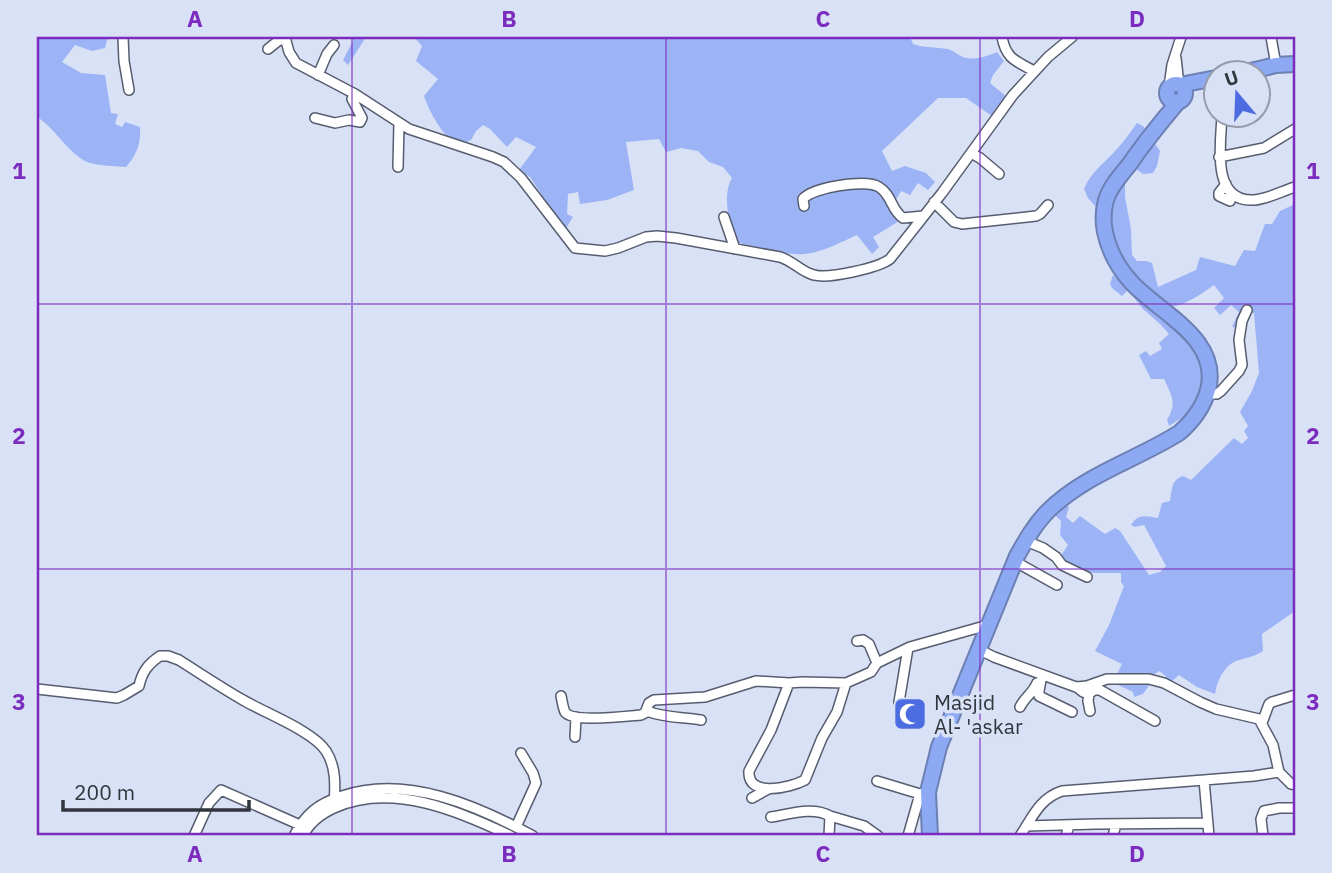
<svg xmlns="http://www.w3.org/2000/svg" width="1332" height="873" viewBox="0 0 1332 873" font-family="'IBM Plex Sans',sans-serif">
  <rect width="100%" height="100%" fill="#d9e1f6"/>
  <path fill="#9cb4f6" d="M37 37H108L105 48 92 51 75 45 62 62 81 73 105 75 111 113 118 114 115 124 122 127 125 122 140 127C141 143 137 155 126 167 116 166 97 166 87 162 67 152 56 129 37 117Z
    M350 37H366L348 65 343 60 353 41Z
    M414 37H910L913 44C924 48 936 47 948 49 954 51 958 55 963 57 974 61 988 56 997 52L1004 61 993 75 990 83 1008 98 992 116 966 98H938L882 151 892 171 905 166 926 173 935 182 928 190 918 183 910 195 901 191 890 210 900 219 896 223 873 237 879 247 872 254 857 235C841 242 823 252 805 254 788 256 752 246 735 242 729 225 722 194 732 178L723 167 709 162 698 151 681 148 666 152 659 139 626 142 634 190 607 200 580 204 578 192 568 194 567 214 573 217 565 230 530 177 519 170 536 147 516 137 507 147 490 129 483 125 476 131 471 140 457 146C442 134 430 114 424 96L438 79 416 61 422 46Z
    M1137 123 1143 126 1160 151 1157 166 1153 173 1143 174 1136 169 1128 176 1125 185V197L1131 229 1132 255 1137 261H1146L1152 263 1158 287 1196 270 1200 257 1235 266 1244 250 1255 251 1265 224H1272L1280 211 1295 204V611L1262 634 1263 651C1254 657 1245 658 1236 661 1223 667 1217 681 1215 694L1197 687 1179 675 1170 683 1164 681 1166 676 1159 671 1150 677V684L1143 694 1134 697 1133 692 1116 684 1115 678 1122 664 1095 651 1109 625 1124 586 1121 582V573H1095L1083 571 1070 567 1060 557 1068 545 1060 535 1061 521 1051 511 1061 503 1069 507 1066 517 1073 523 1080 516 1105 534 1115 528 1120 531 1149 575 1160 572 1166 566 1144 525 1135 527 1131 525C1138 513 1146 516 1158 518L1162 503 1170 501C1172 490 1171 480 1183 476L1191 480 1234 438 1242 444 1248 438 1244 431 1248 426 1240 412 1252 391 1259 373 1254 313H1244L1239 328 1232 327 1239 312 1231 305 1220 315 1214 308 1224 298 1214 285C1200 295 1186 305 1169 307L1189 334 1207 369 1201 398 1183 417 1169 426 1167 420C1177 403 1172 396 1164 379H1151L1139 355 1146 351 1150 356 1162 349 1159 343 1169 334 1160 324 1143 309 1128 290 1122 296 1112 288 1110 284 1113 275 1120 279 1096 207 1088 198 1084 189C1090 173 1105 162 1116 150 1124 142 1130 132 1137 123Z"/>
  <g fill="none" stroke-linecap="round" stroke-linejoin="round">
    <defs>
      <path id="minor" d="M123 37 124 61 129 90
        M285 37 289 52 296 63 355 94 409 129 493 157 504 162 521 178 575 248 605 251 618 248 646 237 657 236 676 238 780 257C793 261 803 273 814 275 829 279 878 268 890 259L942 193 1013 95 1048 57 1072 37
        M1002 37C1006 59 1016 61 1034 71
        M1271 37 1276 65
        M268 49 278 41 285 38
        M1176 58 1179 85
        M318 75 327 54 334 45
        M1169 87 1172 65 1181 37
        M1222 116C1221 141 1210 203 1254 200 1268 199 1282 191 1295 187
        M315 118 335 123 349 120 360 122 362 118 352 99 355 94
        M971 153 980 158 999 174
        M1219 157 1264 148 1295 129
        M398 167 399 123
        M1226 184 1219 193V196L1230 201
        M934 202 954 222 962 224 1036 216 1040 214 1048 205
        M804 206 803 199C813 187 866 179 879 187 892 195 891 210 903 218L923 216
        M724 217 735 249
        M1207 394H1217L1221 391 1239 371 1242 365 1239 340 1242 321 1247 310
        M1026 541 1043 548 1056 557 1062 565 1087 577
        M1014 561 1057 585
        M857 641 863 640 869 644 877 663
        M978 649 994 657 1076 687 1087 686 1107 679H1149L1164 683 1200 702 1216 709 1259 719 1273 745 1279 772 1254 776 1204 780
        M1042 675 1039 691V696L1072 712
        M789 683 771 730 749 771C747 798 790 788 805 780L822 738 837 712 846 683
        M1078 688 1083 692 1089 694 1094 690H1100L1155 721
        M37 689 117 698 124 695 139 686C142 672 148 664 160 656H168L179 660C201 674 222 688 243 700 265 713 313 731 326 751 337 768 335 788 334 808
        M1089 694 1088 701 1090 711
        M561 696C562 700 563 708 565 712 572 723 628 716 641 715L645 713 649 703 654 700 705 697 756 681 789 683 802 682 846 683 871 672 877 663 910 647 988 625
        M899 702 908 648
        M1020 707C1025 697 1033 693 1037 683
        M647 711C664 718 683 717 701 720
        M1262 723 1269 704 1272 702 1295 695
        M575 737 576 717
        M1279 772 1291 784 1295 785
        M877 781 920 794
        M752 798 768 789
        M830 816 864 826 878 836
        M771 817C790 814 813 806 830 816L829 836
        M1026 826 1096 824 1208 823
        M516 827 536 783 533 773 521 753
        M194 836 209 803 221 790 300 825
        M294 836C306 813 318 804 342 796 406 774 478 806 533 836
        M303 836C309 823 321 814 334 808 392 782 459 811 511 836
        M908 836 920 794 928 792
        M1020 836C1032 818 1040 798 1062 791L1204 780 1209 836
        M1066 836 1069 825
        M1113 836 1116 824
        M1263 836 1261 819 1264 811 1279 808H1295"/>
      <path id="highway" d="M1238 74 1276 65 1295 64
        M1167 93a9 9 0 1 1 18 0a9 9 0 1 1-18 0Z
        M1180 85 1216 78
        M930 836 928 792 939 747 1017 556C1026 540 1035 524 1048 511 1084 475 1136 460 1179 433 1193 421 1203 408 1208 390 1221 339 1161 314 1132 283 1119 269 1109 251 1105 232 1103 222 1103 211 1106 200 1110 187 1120 176 1129 165 1144 143 1161 122 1178 102"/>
    </defs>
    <use href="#minor" stroke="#565d6f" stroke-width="12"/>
    <use href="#highway" stroke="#6d80b3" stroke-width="18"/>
    <use href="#minor" stroke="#fff" stroke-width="9"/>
    <use href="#highway" stroke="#8ea9f3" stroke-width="14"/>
  </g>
  <path fill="none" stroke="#7b2cbf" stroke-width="2" stroke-opacity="0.55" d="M352 37V836M666 37V836M980 37V836M37 304H1295M37 569H1295"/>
  <defs>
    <symbol id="mosque-square" viewBox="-11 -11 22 22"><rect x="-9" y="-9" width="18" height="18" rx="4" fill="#4c6de1" stroke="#d9e1f6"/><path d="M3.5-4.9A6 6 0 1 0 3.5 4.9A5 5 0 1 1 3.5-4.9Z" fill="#fff"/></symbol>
  </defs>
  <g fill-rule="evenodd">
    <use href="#mosque-square" x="891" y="695" width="38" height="38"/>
  </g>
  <g text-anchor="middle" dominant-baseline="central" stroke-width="7" stroke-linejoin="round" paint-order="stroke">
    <g font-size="21" fill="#31353d" stroke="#d9e1f6" text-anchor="start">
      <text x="934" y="702">Masjid<tspan x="934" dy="24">Al- 'askar</tspan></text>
    </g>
  </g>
  <rect width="1332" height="873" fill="none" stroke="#d9e1f6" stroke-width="77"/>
  <g transform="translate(1237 94) rotate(341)"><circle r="33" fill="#d9e1f6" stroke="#969cac" stroke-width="2"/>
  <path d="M0-5L12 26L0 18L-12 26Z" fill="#4c6de1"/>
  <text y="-10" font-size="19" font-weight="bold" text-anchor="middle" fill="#31353d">U</text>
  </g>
  <path d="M63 800v10h186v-10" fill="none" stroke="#31353d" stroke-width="3.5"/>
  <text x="74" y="800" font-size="21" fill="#31353d" stroke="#d9e1f6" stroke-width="5" paint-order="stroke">200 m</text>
  <rect x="38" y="38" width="1256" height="796" fill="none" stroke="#7b2cbf" stroke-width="2.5"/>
  <g font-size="23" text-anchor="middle" font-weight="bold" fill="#7b2cbf">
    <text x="195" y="27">A</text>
    <text x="509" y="27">B</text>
    <text x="823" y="27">C</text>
    <text x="1137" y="27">D</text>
    <text x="19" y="179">1</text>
    <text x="1313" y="179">1</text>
    <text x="19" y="444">2</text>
    <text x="1313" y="444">2</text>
    <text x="19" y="710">3</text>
    <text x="1313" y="710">3</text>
    <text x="195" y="862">A</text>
    <text x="509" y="862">B</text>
    <text x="823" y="862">C</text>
    <text x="1137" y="862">D</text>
  </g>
</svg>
